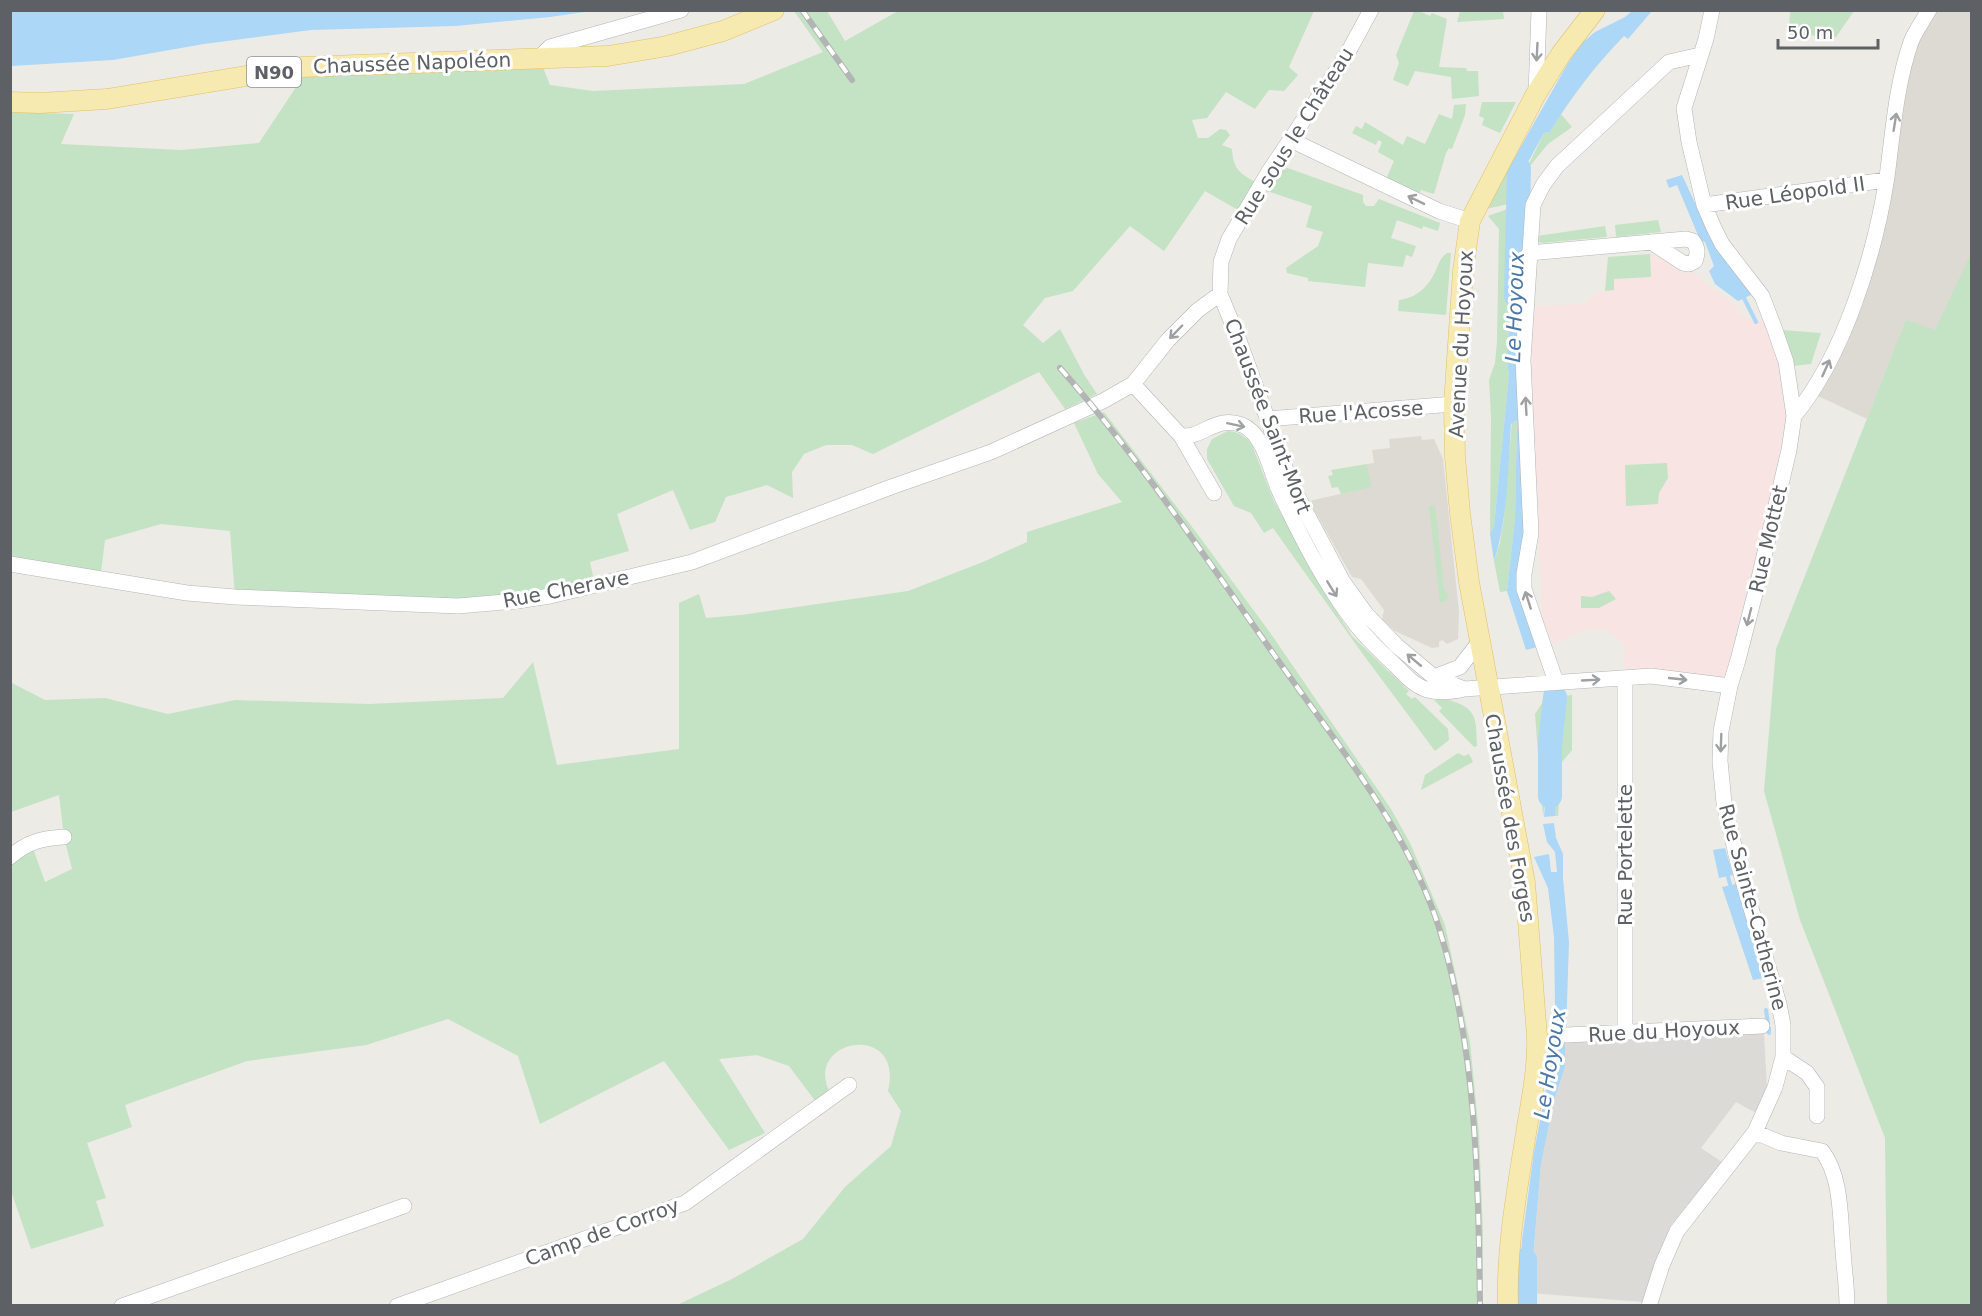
<svg xmlns="http://www.w3.org/2000/svg" width="1982" height="1316" viewBox="0 0 1982 1316" font-family="'DejaVu Sans',sans-serif">
  <rect width="100%" height="100%" fill="#edebe5"/>
  <path fill="#dcdad7" d="M1764 1033 1767 1090 1756 1113 1736 1102 1701 1148 1722 1162 1670 1226 1643 1302 1530 1293 1541 1164 1554 1101 1565 1067V1038Z"/>
  <path fill="#dddad3" d="M1935 11H1971V273L1937 386 1888 366 1867 419 1818 396 1854 319 1905 90 1920 35Z
    M1421 436 1422 440 1434 439 1443 459 1459 612 1458 639 1447 644 1442 640 1439 642V647L1432 648 1395 631 1382 620 1384 610 1361 579 1352 577 1309 501 1371 487 1367 464 1374 463 1372 450 1390 448 1389 439Z"/>
  <path fill="#f8e5e3" d="M1650 254 1673 263 1686 274 1691 272 1738 307 1739 314 1756 322 1765 319 1781 373 1787 408 1784 439 1755 565 1746 591 1725 678 1623 668 1625 645 1607 630 1587 629 1553 644 1542 617 1529 349 1534 306 1585 304 1593 296 1605 291 1608 257Z"/>
  <path fill="#c4e2c4" d="M794 11H827L845 41 898 11H1314L1289 67 1298 75 1284 91 1269 90 1255 109 1226 92 1207 118 1192 120 1198 138H1208L1220 129 1226 130 1230 135 1222 145 1232 149C1233 168 1239 173 1255 182L1238 210 1205 191 1164 251 1130 226 1073 291 1045 298 1023 325 1043 343 1060 329 1085 376 1097 394 1065 409 1039 372 873 454 852 445H826L804 454 792 472 793 498 767 485 726 497 715 522 690 530 673 490 617 514 629 551 590 562 595 585 517 601 235 597 230 531 161 524 105 540 100 580 11 564 10 112 74 114 61 144 181 150 259 143 304 75 542 65 550 85 593 91 744 84 823 52Z
    M1414 11H1419L1430 16 1432 13 1447 19 1439 67 1466 68 1467 71H1478L1479 96 1452 99 1451 77 1415 71 1408 86 1393 80 1399 63 1396 55Z
    M1460 11H1503L1504 19 1457 22Z
    M1790 11V10L1854 11 1836 37 1789 34Z
    M1482 102H1516L1500 133 1482 125 1484 118 1479 116Z
    M1466 104 1465 115 1452 149 1449 148 1446 153 1434 194 1421 190 1419 194 1386 179 1394 161 1378 152 1382 142 1378 140 1376 145 1352 133 1356 126 1362 129 1365 122 1403 145 1407 136 1425 144 1439 114 1452 119 1454 105Z
    M1561 114 1572 127 1548 144 1525 172 1544 133 1550 132Z
    M1512 162 1513 203 1486 209Z
    M1282 166 1363 195V202L1366 206H1374L1379 199 1440 223 1438 231 1423 226 1422 229 1397 220 1391 238 1416 246 1412 257 1406 255 1403 267 1368 263 1365 287 1308 281V278L1287 273 1286 268 1318 246 1323 232 1306 227 1312 206 1267 191Z
    M1513 207V224L1518 226 1523 223 1521 262 1512 265 1507 362 1509 375 1494 526 1490 534 1491 417 1489 380 1495 363 1497 342 1499 229 1488 216Z
    M1658 220 1661 232 1616 237 1615 225Z
    M1605 226 1607 237 1541 243 1537 241V236Z
    M1447 253H1451L1446 315 1398 311 1399 300C1417 298 1429 286 1436 270 1439 263 1441 257 1447 253Z
    M1650 254 1651 277 1614 279V290L1605 291 1608 257Z
    M1971 254V1305H1887L1885 1138 1800 920 1764 791 1776 649 1906 320 1935 330Z
    M1781 330 1821 333 1811 364 1793 366Z
    M1104 412 1199 536 1271 634 1391 809 1410 843 1445 925 1470 1042 1479 1133 1483 1231V1305H677L732 1279 803 1239 845 1187 891 1146 901 1111 888 1091C905 1021 802 1038 830 1093L816 1102 789 1066 757 1055 719 1059 765 1133 729 1150 664 1061 540 1124 518 1056 448 1019 366 1045 247 1061 125 1105 132 1127 87 1143 106 1198 96 1201 104 1226 31 1249 10 1188 11 857 31 843 45 882 72 869 64 837 59 795 11 812 10 682 45 700 105 698 168 714 235 700 369 704 503 698 533 662 557 765 679 749V603L699 594 706 618 741 615 908 591 983 562 1027 542V532L1122 502 1098 474 1074 423Z
    M1512 421 1517 422 1515 518 1507 591 1500 592 1494 561 1500 543 1504 518Z
    M1228 431C1238 432 1246 436 1252 445L1273 499 1327 597 1352 636 1409 691 1406 694 1412 699 1415 697 1448 729 1449 740 1435 751 1362 653 1273 528 1264 533 1251 513 1234 506 1207 459V449L1212 439Z
    M1667 463 1668 478 1659 493 1658 504 1626 506 1625 465Z
    M1367 464 1372 487 1341 494 1338 487 1332 488 1328 476 1333 475 1331 470Z
    M1435 505 1444 589 1449 597 1444 602H1440L1429 506Z
    M1609 591 1616 599 1599 608H1581V596L1592 597Z
    M1572 695V750L1562 762 1558 816H1555V773L1545 801 1543 817 1535 714 1546 697Z
    M1446 699C1477 708 1476 716 1477 746L1474 747 1439 711 1442 708 1434 700Z
    M1458 753 1464 756 1469 754 1473 762 1421 790 1425 775Z"/>
  <path fill="#add7f6" d="M10 11 11 10 591 11 550 17 455 26 311 30 204 44 113 60 11 66Z
    M1632 11H1652L1628 39 1624 36C1595 66 1571 97 1550 132L1544 133 1527 164 1524 200 1513 203 1512 162 1568 63 1582 43 1595 32 1625 17Z
    M1682 175 1710 235 1753 294 1738 301 1715 284 1709 271 1714 266 1705 242 1700 240 1677 185 1669 188 1666 180Z
    M1521 262 1524 540 1537 647 1526 650 1507 591 1515 518 1517 422 1515 421 1511 424C1508 469 1508 518 1494 561L1490 534 1494 526 1509 375 1507 362 1512 265Z
    M1551 765 1555 773V816L1544 817 1548 767Z
    M1554 823 1556 838 1563 854V878L1569 942 1566 1033 1550 1034 1555 1005 1554 937 1548 888 1534 857 1549 854 1551 872H1557L1555 852 1547 842 1543 824Z
    M1725 848 1733 875 1719 878 1713 850Z
    M1736 884 1765 978 1753 980 1722 887Z
    M1565 1038V1067L1554 1101 1541 1164 1530 1293 1519 1292 1522 1240 1534 1152 1547 1084 1550 1039Z"/>
  <g fill="none" stroke-linecap="round" stroke-linejoin="round">
    <path stroke="#add7f6" stroke-width="4" d="M1743 296 1756 322
      M1727 873 1731 888
      M1766 1010 1768 1024
      M1769 1028V1033"/>
    <path stroke="#add7f6" stroke-width="24" d="M1516 296 1519 169
      M1550 796V745L1555 697
      M1525 1306V1260"/>
    <defs>
      <path id="minor" d="M1371 10 1345 58 1268 173 1229 239 1221 262 1220 294 1237 335 1291 484 1343 582 1366 614 1397 646 1434 677 1464 689
        M539 58 550 47 681 10
        M1536 94 1539 10
        M1291 140 1439 211 1470 221
        M1704 205 1886 180
        M1529 253 1686 239 1693 241C1698 248 1698 253 1695 261L1689 264 1683 263 1651 242
        M1133 384 1181 436 1214 493
        M1794 416C1844 356 1875 254 1887 177 1893 132 1896 85 1911 42 1915 31 1923 21 1929 10
        M1268 419 1454 404
        M1181 436C1203 438 1216 415 1242 425 1265 434 1271 475 1281 495 1302 539 1325 584 1354 622 1366 638 1381 652 1395 665 1405 675 1414 686 1428 690 1438 693 1454 692 1464 689L1651 676 1730 686
        M10 564 187 593 235 597 458 606 517 601 550 596 692 562 891 487 991 452 1103 401 1133 384 1168 340 1198 310 1220 294
        M1434 677 1460 667 1480 641
        M1625 678V1032
        M1556 682 1524 589V574L1531 533 1523 360 1533 205 1543 185 1557 166 1669 62 1700 55
        M10 857C27 842 42 838 64 837
        M1566 1035 1762 1026
        M1783 1057 1807 1073 1817 1087V1116
        M1755 1132 1781 1143 1822 1151C1842 1177 1840 1218 1843 1250 1844 1268 1847 1287 1847 1306
        M122 1306 404 1206
        M397 1306 685 1203 849 1085
        M1649 1306 1662 1265 1677 1231 1755 1132 1775 1087 1783 1057V1025L1779 1004 1739 867 1724 803 1720 761 1721 731 1730 686 1738 660 1758 582 1789 450 1794 416 1786 362 1775 330 1762 296 1722 244 1714 228 1704 205 1689 142 1684 108 1706 39 1712 10"/>
      <path id="major" d="M10 102 40 103 107 99 301 67 608 56 667 46 723 31 774 10
        M1508 1306C1506 1246 1518 1186 1527 1127 1532 1097 1538 1067 1537 1036L1525 883 1469 582 1460 513 1455 457 1454 404 1463 271 1470 221 1536 94 1561 54 1595 10"/>
    </defs>
    <use href="#minor" stroke="#b2b5b8" stroke-width="16"/>
    <use href="#major" stroke="#e2bf69" stroke-width="21"/>
    <use href="#minor" stroke="#fff" stroke-width="15"/>
    <use href="#major" stroke="#f6eab1" stroke-width="20"/>
    <defs>
      <path id="rail" d="M802 10 852 80
        M1060 368C1141 460 1209 563 1280 663 1339 747 1409 831 1440 931 1477 1053 1478 1179 1480 1306"/>
    </defs>
    <use href="#rail" stroke="#b3b4b4" stroke-width="6"/>
    <use href="#rail" stroke="#fff" stroke-width="4" stroke-dasharray="11" stroke-linecap="butt"/>
  </g>
  <defs><path id="oneway-shaft" d="M-6 0H5M1.5-3L5.5 0L1.5 3" fill="none" stroke-width="1.6" stroke-linecap="round" stroke-linejoin="round" transform="scale(1.5)"/></defs>
  <g stroke="#9ea0a2">
    <use href="#oneway-shaft" transform="translate(1537 52) rotate(93)"/>
    <use href="#oneway-shaft" transform="translate(1895 122) rotate(-81)"/>
    <use href="#oneway-shaft" transform="translate(1416 200) rotate(-154)"/>
    <use href="#oneway-shaft" transform="translate(1176 332) rotate(134)"/>
    <use href="#oneway-shaft" transform="translate(1826 368) rotate(-66)"/>
    <use href="#oneway-shaft" transform="translate(1526 406) rotate(-93)"/>
    <use href="#oneway-shaft" transform="translate(1236 425) rotate(12)"/>
    <use href="#oneway-shaft" transform="translate(1332 589) rotate(58)"/>
    <use href="#oneway-shaft" transform="translate(1528 600) rotate(-108)"/>
    <use href="#oneway-shaft" transform="translate(1749 617) rotate(104)"/>
    <use href="#oneway-shaft" transform="translate(1414 660) rotate(-140)"/>
    <use href="#oneway-shaft" transform="translate(1678 679) rotate(6)"/>
    <use href="#oneway-shaft" transform="translate(1591 680) rotate(-3)"/>
    <use href="#oneway-shaft" transform="translate(1721 743) rotate(92)"/>
  </g>
  <g text-anchor="middle" dominant-baseline="central" stroke-width="6" stroke-linejoin="round" paint-order="stroke">
    <rect fill="#fff" stroke="#8e9092" stroke-width="1.5" x="247" y="57" width="54" height="30" rx="4.5"/>
    <g font-size="18" font-weight="bold" fill="#5d6064">
      <text x="274" y="72">N90</text>
    </g>
    <g font-size="20" fill="#5d6064" stroke="#fff">
      <text transform="translate(412 63) rotate(-2)">Chaussée Napoléon</text>
      <text transform="translate(1294 136) rotate(-58)">Rue sous le Château</text>
      <text transform="translate(1795 193) rotate(-8)">Rue Léopold II</text>
      <text transform="translate(1461 344) rotate(-87)">Avenue du Hoyoux</text>
      <text transform="translate(1361 412) rotate(-4)">Rue l'Acosse</text>
      <text transform="translate(1268 416) rotate(69)">Chaussée Saint-Mort</text>
      <text transform="translate(1768 539) rotate(-77)">Rue Mottet</text>
      <text transform="translate(566 589) rotate(-11)">Rue Cherave</text>
      <text transform="translate(1510 818) rotate(80)">Chaussée des Forges</text>
      <text transform="translate(1625 855) rotate(-90)">Rue Portelette</text>
      <text transform="translate(1753 907) rotate(75)">Rue Sainte-Catherine</text>
      <text transform="translate(1664 1031) rotate(-3)">Rue du Hoyoux</text>
      <text transform="translate(602 1232) rotate(-20)">Camp de Corroy</text>
    </g>
    <g font-size="21" font-style="italic" fill="#4c78a6" stroke="#fff">
      <text transform="translate(1515 307) rotate(-88)">Le Hoyoux</text>
      <text transform="translate(1550 1064) rotate(-81)">Le Hoyoux</text>
    </g>
  </g>
  <rect width="1982" height="1316" fill="none" stroke="#5d6064" stroke-width="24"/>
  <path d="M1778 39v9h100v-9" fill="none" stroke="#5d6064" stroke-width="3"/>
  <text x="1787" y="39" font-size="18" fill="#5d6064" stroke="#ffffff" stroke-width="4.5" paint-order="stroke">50 m</text>
</svg>
